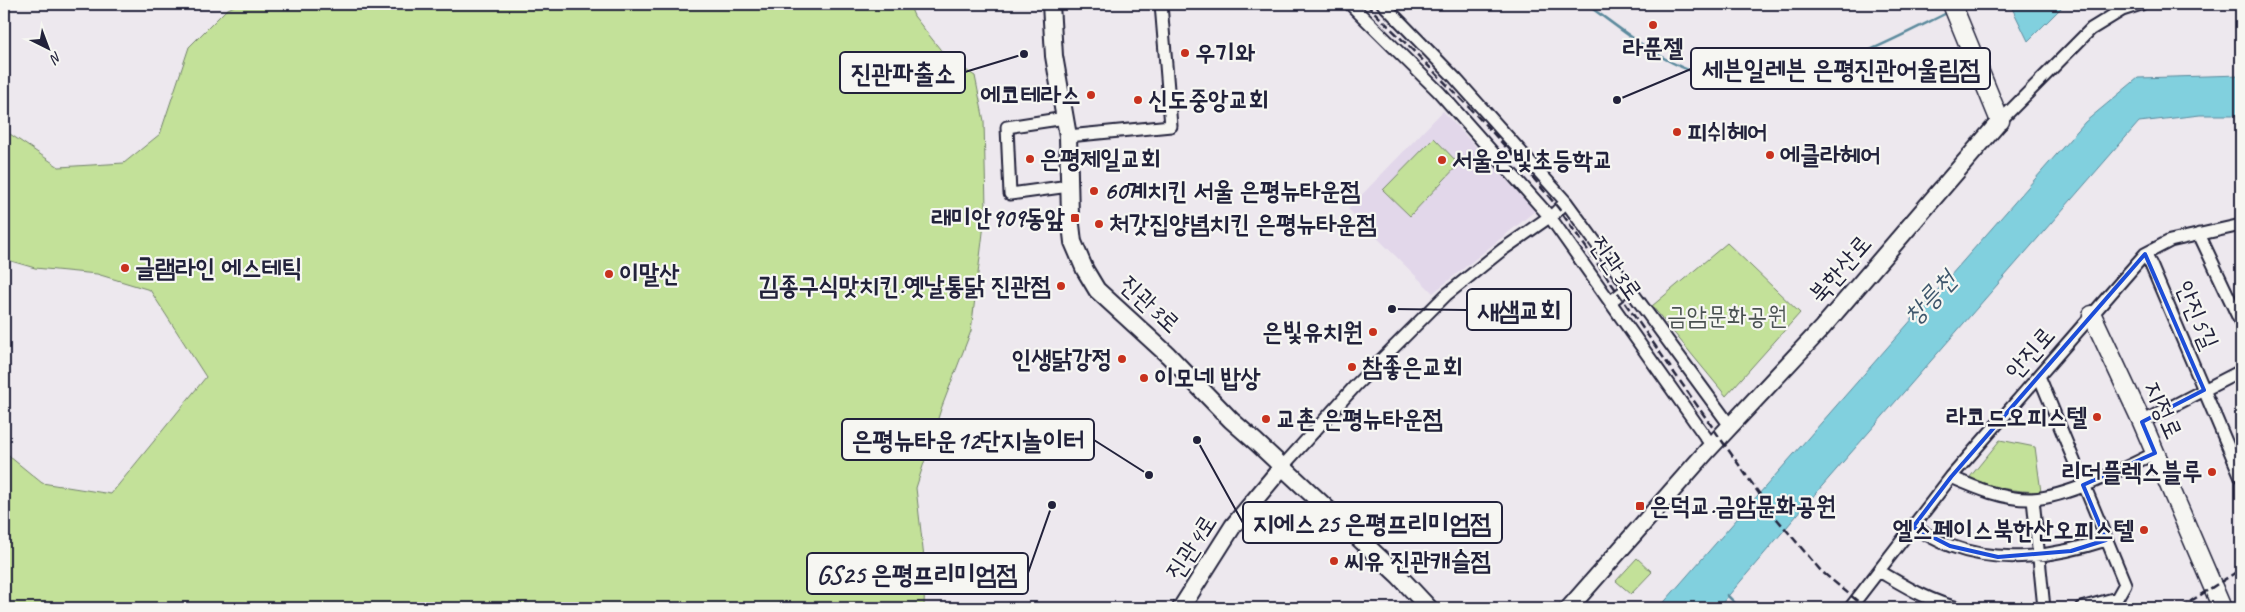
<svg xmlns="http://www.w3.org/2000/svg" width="2245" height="612" viewBox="0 0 2245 612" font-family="Caveat,'Poor Story',sans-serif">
  <rect width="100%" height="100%" fill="#ede8ee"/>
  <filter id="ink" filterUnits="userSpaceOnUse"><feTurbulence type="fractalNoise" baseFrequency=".02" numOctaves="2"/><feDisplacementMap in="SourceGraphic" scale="10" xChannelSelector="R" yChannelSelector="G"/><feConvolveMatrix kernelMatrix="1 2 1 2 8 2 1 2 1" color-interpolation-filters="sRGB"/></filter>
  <g filter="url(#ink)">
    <path fill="#e2d7ea" d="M1443 111 1535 211 1433 293 1348 209Z"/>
    <path fill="#c3e199" stroke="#72826a" d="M238 4H909L914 16 947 58 975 76 984 121 986 208 971 331 941 409 916 488 925 567 924 608H4V452L42 483 111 494 206 377 150 290 97 274 35 268 4 259V130L59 167 124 163 160 134 189 47 226 10Z
      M1434 138 1459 164 1410 216 1383 190Z
      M1727 243 1800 313 1726 396 1652 306Z
      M2000 440 2035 447 2041 492C2016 491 1992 489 1970 477Z
      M1637 558 1652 572 1631 594 1616 581Z"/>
    <path fill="#81d0de" stroke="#5b8a9d" d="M2010 4H2065L2028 41Z
      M2241 75V115H2200L2139 122 1809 501 1718 608H1659L2085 122 2138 78Z"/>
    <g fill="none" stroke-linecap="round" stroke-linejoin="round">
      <path stroke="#5b8a9d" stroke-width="2.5" d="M1586 4C1614 24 1642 47 1673 63 1765 111 1867 52 1949 12
        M1961 7 1968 4
        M1727 595 1740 608"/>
      <defs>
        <path id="street" d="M1350 4 1439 92 1550 217 1712 446
          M1383 4 1455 78 1566 202 1731 427
          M1065 118 1007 127 1010 194 1069 186
          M2000 121 2091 29 2122 10 2141 4
          M1068 136 1171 126 1161 4
          M2199 234 2241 323
          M2145 254 2151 265 2241 477
          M1610 302 1628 288
          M2039 376 2125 584 2117 598 2081 608
          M2142 422 2241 371
          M1282 467 1356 385 1446 295 1502 250 1555 213 1566 202
          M1951 477C1976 488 2004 500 2032 499 2068 497 2123 469 2155 453
          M2033 499 2044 608
          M1913 527C1925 533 1938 542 1951 546 2002 565 2056 556 2106 540
          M1879 571C1905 586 1930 602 1959 608
          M1850 608 1951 477 2145 254 2170 241 2241 225"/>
        <path id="secondary" d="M1051 4 1054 56 1068 136 1070 216 1073 242 1085 270 1097 290 1168 355 1231 420 1256 442 1399 576 1429 608
          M1181 608 1233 526 1282 467
          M1569 608 1707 451 1822 328 2000 121"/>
        <path id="primary" d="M1952 4 2000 121
          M2092 315 2142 422 2222 608"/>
      </defs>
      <use href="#street" stroke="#22223b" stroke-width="15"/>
      <use href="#secondary" stroke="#22223b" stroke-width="20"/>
      <use href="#primary" stroke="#22223b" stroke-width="21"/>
      <use href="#street" stroke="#f6f6f2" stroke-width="11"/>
      <use href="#secondary" stroke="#f6f6f2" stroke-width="16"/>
      <use href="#primary" stroke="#f6f6f2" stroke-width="18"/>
      <path stroke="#22223b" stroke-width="2.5" stroke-dasharray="8 4" stroke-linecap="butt" d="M1366 4C1433 70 1500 136 1559 209L1777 519 1821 571 1866 608
        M2180 608 2241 569"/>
    </g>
  </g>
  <path fill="none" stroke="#1d4ed8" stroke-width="4" stroke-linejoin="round" d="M2145 254 2204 390 2142 422 2155 453 2083 485 2106 540 2071 551 1998 557 1950 546 1913 527 1951 477Z"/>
  <g fill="#c8321e" stroke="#f6f6f2" stroke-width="2">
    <circle cx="1653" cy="25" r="5"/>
    <circle cx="1185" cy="53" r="5"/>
    <circle cx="1091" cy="95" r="5"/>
    <circle cx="1138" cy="100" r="5"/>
    <circle cx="1677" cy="132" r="5"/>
    <circle cx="1770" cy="155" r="5"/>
    <circle cx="1030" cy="159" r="5"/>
    <circle cx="1442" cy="160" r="5"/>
    <circle cx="1094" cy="191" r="5"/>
    <rect x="1070" y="213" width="10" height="10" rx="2.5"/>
    <circle cx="1099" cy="224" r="5"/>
    <circle cx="125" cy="268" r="5"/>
    <circle cx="609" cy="274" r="5"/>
    <circle cx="1061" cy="286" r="5"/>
    <circle cx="1373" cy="332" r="5"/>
    <circle cx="1122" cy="359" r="5"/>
    <circle cx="1352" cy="367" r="5"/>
    <circle cx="1144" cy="378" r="5"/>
    <circle cx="2097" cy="417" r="5"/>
    <circle cx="1266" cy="419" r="5"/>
    <circle cx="2212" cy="472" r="5"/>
    <rect x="1635" y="501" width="10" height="10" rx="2.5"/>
    <circle cx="2144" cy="530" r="5"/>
    <circle cx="1334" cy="561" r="5"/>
  </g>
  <g text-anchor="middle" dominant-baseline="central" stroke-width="4.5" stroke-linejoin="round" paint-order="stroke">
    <g font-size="25" font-weight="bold" fill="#22223b" stroke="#f6f6f2" text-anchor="start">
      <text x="1653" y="48" text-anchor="middle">라푼젤</text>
      <text x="1195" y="53">우기와</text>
      <text x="1081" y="95" text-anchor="end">에코테라스</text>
      <text x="1148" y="100">신도중앙교회</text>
      <text x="1687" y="132">피쉬헤어</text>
      <text x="1780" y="155">에클라헤어</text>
      <text x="1040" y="159">은평제일교회</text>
      <text x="1452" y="160">서울은빛초등학교</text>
      <text x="1104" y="191">60계치킨 서울 은평뉴타운점</text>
      <text x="1065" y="218" text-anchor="end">래미안909동앞</text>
      <text x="1109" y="224">처갓집양념치킨 은평뉴타운점</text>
      <text x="135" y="268">글램라인 에스테틱</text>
      <text x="619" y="274">이말산</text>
      <text x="1051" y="286" text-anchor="end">김종구식맛치킨.옛날통닭 진관점</text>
      <text x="1363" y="332" text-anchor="end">은빛유치원</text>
      <text x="1112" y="359" text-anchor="end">인생닭강정</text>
      <text x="1362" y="367">참좋은교회</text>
      <text x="1154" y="378">이모네 밥상</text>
      <text x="2087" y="417" text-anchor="end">라코드오피스텔</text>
      <text x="1276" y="419">교촌 은평뉴타운점</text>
      <text x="2202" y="472" text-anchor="end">리더플렉스블루</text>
      <text x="1650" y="506">은덕교.금암문화공원</text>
      <text x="2134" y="530" text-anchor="end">엘스페이스북한산오피스텔</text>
      <text x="1344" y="561">씨유 진관캐슬점</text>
    </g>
    <g font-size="25" fill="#22223b" stroke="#f6f6f2">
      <text transform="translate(1616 268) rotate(55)">진관3로</text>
      <text transform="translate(1840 269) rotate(-49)">북한산로</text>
      <text transform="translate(1150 304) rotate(43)">진관3로</text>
      <text transform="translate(2197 315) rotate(67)">안진5길</text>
      <text transform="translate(2030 353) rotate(-49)">안진로</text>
      <text transform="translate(2163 410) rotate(66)">지정로</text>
      <text transform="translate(1191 547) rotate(-57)">진관4로</text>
    </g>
    <g font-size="25" fill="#4a5252" stroke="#f6f6f2">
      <text x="1727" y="316">금암문화공원</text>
    </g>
    <g font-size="26" font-style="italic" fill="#3e566c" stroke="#f6f6f2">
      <text transform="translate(1930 298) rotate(-47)">창릉천</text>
    </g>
  </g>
  <path fill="none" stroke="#22223b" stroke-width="2" d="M1617 100L1691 69M1024 54L965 72M1392 309L1467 310M1149 475L1094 440M1197 440L1243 523M1052 505L1028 573"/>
  <g fill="#22223b" stroke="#f6f6f2" stroke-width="2">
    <circle cx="1617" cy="100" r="5"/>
    <circle cx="1024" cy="54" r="5"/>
    <circle cx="1392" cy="309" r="5"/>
    <circle cx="1149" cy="475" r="5"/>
    <circle cx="1197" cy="440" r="5"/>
    <circle cx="1052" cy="505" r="5"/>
  </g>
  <g fill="#f6f6f2" stroke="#22223b" stroke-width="2">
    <rect x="1691" y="48" width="299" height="41" rx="5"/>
    <rect x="840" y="52" width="125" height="41" rx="5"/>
    <rect x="1467" y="289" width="104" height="41" rx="5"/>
    <rect x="842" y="419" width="252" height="41" rx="5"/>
    <rect x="1243" y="502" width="259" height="41" rx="5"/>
    <rect x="807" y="553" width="221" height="41" rx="5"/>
  </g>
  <g font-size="26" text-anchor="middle" font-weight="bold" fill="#22223b">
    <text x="1841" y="78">세븐일레븐 은평진관어울림점</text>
    <text x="903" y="82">진관파출소</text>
    <text x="1519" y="319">새샘교회</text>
    <text x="968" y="449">은평뉴타운12단지놀이터</text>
    <text x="1372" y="532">지에스25 은평프리미엄점</text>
    <text x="917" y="583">GS25 은평프리미엄점</text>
  </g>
  <rect width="2245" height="612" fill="none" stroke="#f6f6f2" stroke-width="20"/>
  <rect x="10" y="10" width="2225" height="592" fill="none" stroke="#22223b" stroke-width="2" filter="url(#ink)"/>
  <g transform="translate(48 48) rotate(138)" stroke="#f6f6f2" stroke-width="4" paint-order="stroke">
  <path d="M0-4L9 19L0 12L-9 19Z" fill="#22223b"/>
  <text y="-8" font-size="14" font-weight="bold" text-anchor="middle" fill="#22223b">N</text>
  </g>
</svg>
